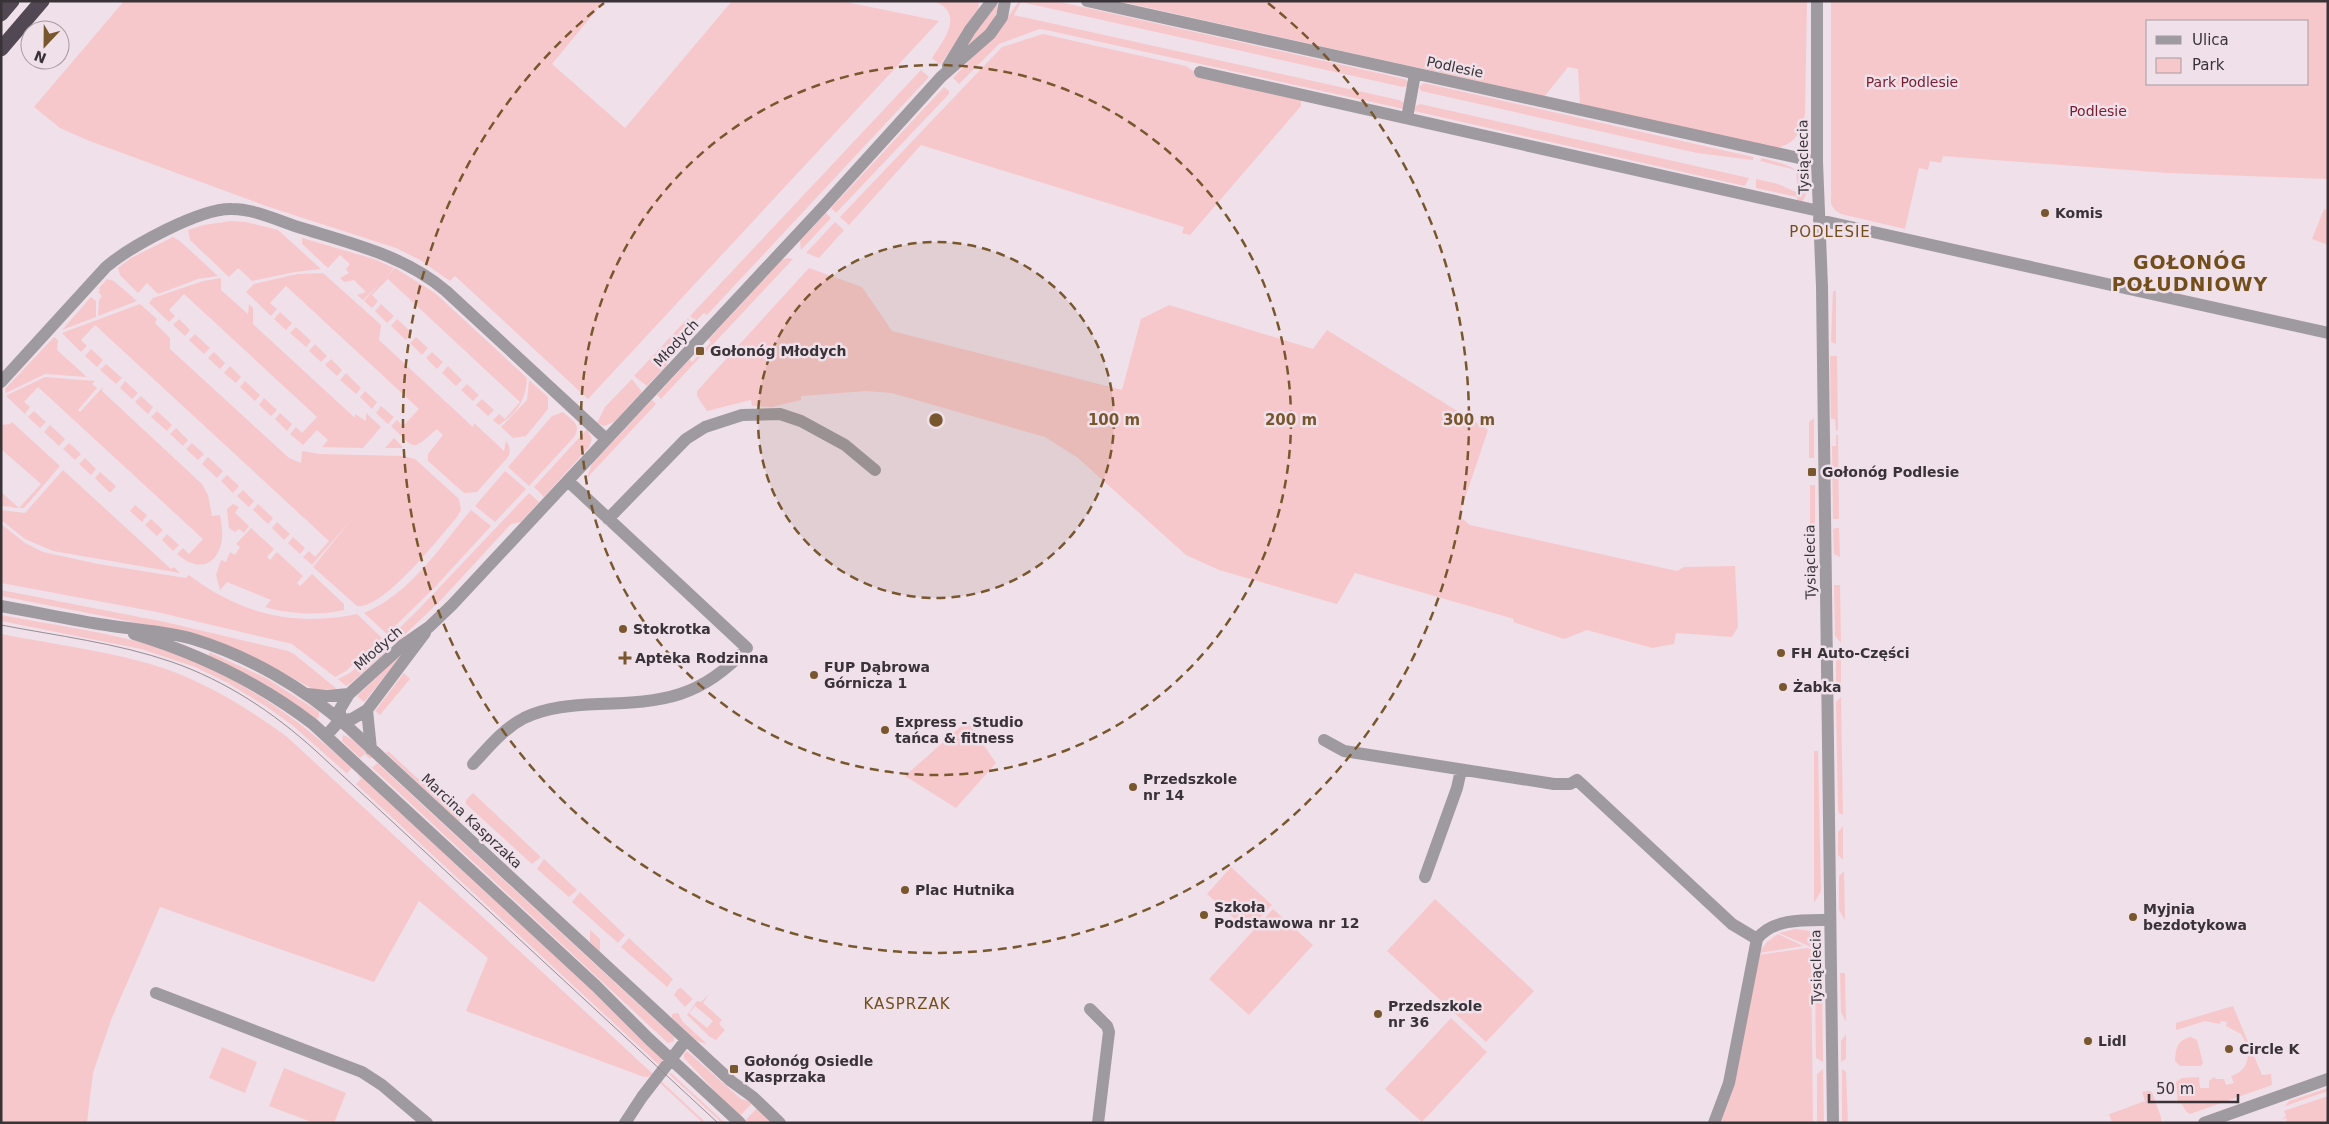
<svg xmlns="http://www.w3.org/2000/svg" width="2329" height="1124" viewBox="0 0 2329 1124" font-family="'DejaVu Sans',sans-serif">
  <rect width="100%" height="100%" fill="#efe0ea"/>
  <path fill="#f7c8cb" fill-rule="evenodd" d="M124 1H604L552 64 625 128 732 1H841L939 21 588 399 455 276 450 281 420 260 396 248 266 206 87 140 60 128 34 107Z
    M934 1H979L978 11 940 65 932 58C943 40 966 14 934 1Z
    M1019 1H1056L1405 79 1408 82 1407 86 1403 87 1021 2 1014 15 1399 100 1404 103V109L1046 30 1039 29 999 44 959 84 953 78 1000 28Z
    M1118 1H1807L1805 114C1801 132 1795 145 1775 148L1580 104 1578 69 1568 67 1545 96Z
    M1831 1H2328V179L2168 173 1943 156 1941 163 1930 161 1928 170 1919 168 1905 229 1841 214 1835 210 1831 204ZM2148 21H2308V84H2148Z
    M998 3C997 26 977 38 961 52L981 23Z
    M1043 34 1186 66 1198 74 1301 98V106L1190 235 1182 233 1184 227 921 145 849 225 840 217 1002 47Z
    M921 70 929 77 707 315 704 313 696 321 690 316Z
    M1424 83 1753 157V160L1697 153 1421 91 1419 87Z
    M944 87 949 91V94L836 213 831 208Z
    M1420 104 1749 178 1745 186 1414 111 1416 106Z
    M1762 158C1782 163 1822 172 1802 202H1797V197L1756 188V179L1778 184 1798 193 1796 170 1760 161Z
    M2324 209 2328 210V245L2312 239Z
    M826 213 831 218 801 250 800 241Z
    M231 221 246 222 278 230 321 269 295 272 252 281 238 268 229 277 190 240 188 230 204 225Z
    M835 222 844 230 819 258 806 253Z
    M173 237 181 242 218 276 198 279 158 294 147 283 138 293 120 275 118 268 131 258Z
    M302 238 374 259 394 268 386 277 395 268 435 293 527 378C526 400 517 413 499 425L493 420 499 414 505 419 520 402 388 279 372 295 378 301 372 308 364 301 379 284 363 300 357 295 366 292 354 280 344 282 340 278 349 273 346 269 350 264 340 255 328 268 302 244Z
    M787 258 793 259 705 353 703 351 711 342 708 340 782 260Z
    M809 268 862 287 892 331 1122 390 1141 319 1169 305 1313 349 1327 330 1488 430 1459 516 1470 525 1677 571 1684 567 1735 566 1738 627 1732 637 1676 633 1674 644 1652 648 1587 630 1564 639 1513 622 1514 619 1355 573 1337 604 1219 570 1186 555 1078 458 1045 437 892 393 866 391 801 396V400L772 407 752 406 751 400 707 411 697 396V391Z
    M323 273 381 325 379 340 473 427 474 423 504 451 506 441C510 446 511 451 508 457L477 492 464 493 428 461V454L443 435 437 429C411 451 417 451 391 426L397 420 403 426 419 409 286 286 270 303 277 309 271 316 246 292 254 284 297 274Z
    M221 278V290L248 314 249 304 253 308V324L355 418V414L366 421V413L381 427 363 448 322 447 328 440 317 430 303 445 290 434 296 427 302 433 317 417 184 294 169 310 175 316 169 322 149 303 153 298 203 281Z
    M107 279 114 281 137 301 98 316 99 300 102 296 98 292 100 290 99 288Z
    M1833 291H1836V344L1831 342Z
    M91 297 96 301V317L62 330Z
    M140 304 157 319 155 323 170 338V349L289 458 301 463 302 451 320 454 403 456 415 459 459 499 461 510 457 517C440 537 383 610 357 606L313 567 351 520 312 565 303 557 309 551 315 557 329 541 95 325 81 340 87 346 81 352 62 333Z
    M381 304 394 316 387 323 375 311Z
    M280 312 292 323 286 330 274 319Z
    M688 318 693 324 685 332 688 335 679 345 665 367 647 386 634 376Z
    M179 319 190 330 185 336 173 325Z
    M397 319 412 333 406 340 391 326Z
    M296 327 311 341 306 347 290 333Z
    M195 334 210 348 204 354 189 340Z
    M54 337 58 340 57 350 87 377 45 374 6 393 5 389Z
    M416 337 428 348 422 355 410 343Z
    M315 344 327 356 321 362 309 351Z
    M91 349 103 360 97 367 85 356Z
    M214 352 225 363 220 369 208 358Z
    M432 352 443 362 437 369 426 358Z
    M700 354 702 355 661 399 657 395 690 359 692 362Z
    M1830 356H1837L1838 430 1836 431 1835 419H1831Z
    M331 359 342 370 337 376 325 365Z
    M106 364 122 378 116 384 100 370Z
    M230 366 241 377 236 383 224 373Z
    M448 366 462 380 456 386 442 373Z
    M346 373 361 388 356 394 340 380Z
    M45 377 95 381 92 384 97 388 78 410 80 412 103 387 102 391 202 484 208 495 212 516 220 515C221 523 223 531 222 539 218 567 197 572 177 554L183 548 189 554 203 539 38 387 24 402 30 407 25 414 7 397V395Z
    M632 379 642 392 614 422 604 426 597 423 605 407Z
    M529 380 548 397V409L526 436 513 438 501 427 527 400Z
    M125 381 138 393 132 399 120 388Z
    M245 381 260 395 255 401 240 387Z
    M467 384 479 395 473 401 461 390Z
    M365 391 377 402 372 409 360 397Z
    M141 396 153 407 148 414 135 402Z
    M264 398 277 410 271 416 259 405Z
    M482 399 494 410 488 416 476 405Z
    M652 400 656 404 586 479 592 464Z
    M381 406 394 417 388 424 376 413Z
    M34 411 46 422 40 428 28 417Z
    M157 411 172 425 167 431 151 417Z
    M563 412C572 420 582 425 574 437L529 486 508 467 552 416Z
    M280 413 292 424 287 431 275 419Z
    M1814 418V458H1809V422Z
    M12 422 60 466 24 508 1 506V492L19 508 41 484 1 449V425L10 424Z
    M50 425 65 439 59 446 44 432Z
    M176 428 188 440 183 446 170 434Z
    M587 429 592 439 589 447 544 497 534 487Z
    M1836 435H1838L1839 519H1833L1832 446H1836Z
    M394 438 402 446V448H385Z
    M69 443 81 454 75 460 63 449Z
    M192 443 204 454 198 460 186 449Z
    M208 457 223 471 217 478 202 464Z
    M85 458 96 469 91 475 79 464Z
    M63 470 171 569 174 567 180 573 53 551 25 539 1 520V510L25 513Z
    M505 471 526 489 495 522 475 506Z
    M100 472 116 486 110 493 95 478Z
    M227 475 239 486 233 493 221 481Z
    M1810 485H1815V531L1810 539Z
    M243 490 254 501 249 507 237 496Z
    M529 493 539 502 521 522 511 524 441 600 396 643 390 637 419 609Z
    M233 504 239 507 235 513 249 526 244 533 239 529 235 532 229 528 227 509Z
    M258 504 273 518 268 524 253 510Z
    M135 505 147 515 142 522 130 511Z
    M471 510 491 526 435 587 387 634 364 613C410 594 440 547 471 510Z
    M151 519 163 530 157 536 145 525Z
    M277 522 290 534 284 540 272 528Z
    M1 524 25 543 43 552 98 564 186 578 189 575C240 614 294 627 357 614L382 638 346 671 335 677 292 644 157 612 1 583Z
    M251 528 274 549 267 557 270 560 277 552 303 576 297 583 300 586 312 574 344 604V610C319 616 289 614 265 607L271 600 227 582 220 590 216 575 221 560 226 562 230 552 235 555 240 547 236 544Z
    M1836 528H1839L1840 557 1834 554 1833 529Z
    M167 534 179 545 173 551 162 540Z
    M293 537 305 548 300 554 288 543Z
    M1834 585H1840L1841 643 1835 636Z
    M1 590 165 622 288 651 294 654 337 689H313L248 654 184 632 1 596Z
    M1 615C52 625 104 631 153 646 231 671 292 713 352 768L347 773 352 778 292 725 267 707 226 682 195 667 141 649 1 621Z
    M1 634C56 645 113 651 166 669 210 685 249 709 286 736L653 1074 648 1077H644L466 1011 488 958 419 901 374 982 160 907 111 1020 93 1073 87 1123H1Z
    M385 641 391 647 351 683 346 686 338 679 350 673Z
    M209 652 266 678 315 709 319 712V717L316 719 312 717 267 685 209 656Z
    M1841 654V687L1836 684V657Z
    M399 656 400 657 364 702 357 696Z
    M404 673 410 679 380 715 375 711Z
    M1841 697 1843 815 1839 813 1838 809 1836 702Z
    M967 721 996 763 956 808 905 776Z
    M343 735 352 739 372 757 370 759 365 754 360 758 342 741Z
    M388 751 442 801 460 809V822L386 753Z
    M1814 751H1818L1821 891 1814 903Z
    M367 763 372 768 377 763 674 1037V1041L668 1043Z
    M357 773 662 1055 663 1059 659 1065 356 784 361 779Z
    M473 793 541 857 532 864 466 804V800Z
    M1843 826V860L1838 855V832Z
    M544 859 577 890 569 897 537 869Z
    M1231 867 1272 905 1248 931 1207 894Z
    M1844 871 1845 920 1839 910V876Z
    M580 892 625 935 618 943 572 902Z
    M1435 899 1534 991 1486 1042 1387 951Z
    M1273 909 1313 945 1249 1015 1209 979Z
    M1796 929 1810 931 1811 947 1779 933Z
    M590 930 600 939V952L590 942Z
    M1815 933 1822 944V966L1815 964Z
    M1778 934 1803 946 1759 953 1767 942Z
    M629 938 673 979 667 987 621 947Z
    M1807 948 1811 949 1813 1123H1720L1732 1092 1758 955Z
    M1822 973 1823 1062 1816 1058 1815 976Z
    M1840 973H1845L1846 1022 1841 1012Z
    M681 988 693 999 685 1007 674 995 678 989Z
    M709 994 703 1003 722 1020 719 1024 725 1030 716 1040 710 1037 687 1015 697 1001 701 1002ZM695 1006 713 1021 707 1028 689 1013Z
    M2233 1006 2262 1075 2271 1074 2272 1085 2190 1114 2186 1111 2181 1103 2178 1104 2176 1082 2182 1078 2199 1077 2200 1088H2209V1081L2214 1077 2216 1079H2224L2226 1085 2234 1083 2231 1076C2252 1069 2251 1050 2241 1034L2226 1026 2227 1022 2221 1021 2220 1024 2205 1021 2176 1030V1023Z
    M678 1013 683 1022 707 1044 697 1041 672 1018V1014Z
    M1451 1018 1487 1052 1422 1122 1385 1089Z
    M1846 1034V1059L1841 1062V1041Z
    M2191 1037 2197 1040 2203 1063 2201 1066H2180L2175 1061C2176 1048 2177 1040 2191 1037Z
    M222 1047 257 1062 245 1093 209 1078Z
    M687 1051 741 1099 753 1102 739 1117 684 1058V1054Z
    M284 1068 346 1093 334 1123H314L269 1106Z
    M1823 1069 1824 1123H1817V1074Z
    M1842 1069 1846 1072 1848 1123H1842Z
    M671 1073 725 1123H722L669 1074Z
    M661 1081 706 1123H703L660 1083Z
    M2328 1088V1091L2285 1106 2289 1101Z
    M2149 1091 2152 1092 2161 1117V1123H2112L2109 1114 2099 1118 2145 1101 2142 1092Z
    M2328 1096V1123H2285L2287 1122 2286 1118 2281 1120 2286 1116 2284 1111Z
    M758 1107 774 1123 744 1122Z"/>
  <g fill="none" stroke-linecap="round" stroke-linejoin="round">
    <path stroke="#9f9aa0" stroke-width="12" d="M1087 1 1817 162
      M1817 1V162L1822 287 1833 1123
      M948 66 970 30 992 1
      M1200 72 1819 211
      M1407 118 1415 74
      M1819 220 2328 333
      M1 382 106 267C131 246 200 208 232 209 254 209 277 220 298 227 350 243 404 255 446 291L606 439
      M608 519 686 439 705 427 742 415 780 414 801 421 845 445 875 470
      M1 606C36 612 71 620 106 625 136 630 164 631 193 639 249 656 304 688 348 727L731 1081 753 1097 780 1123
      M134 634C200 654 258 682 313 724L596 986 649 1039 740 1123
      M307 694 327 696 349 694
      M367 710 371 749
      M340 720V709L349 694 403 645 429 627 452 605 824 206 941 77 990 34 1002 17 1005 1
      M326 736 340 720 352 719 367 710 425 633
      M1324 740 1344 751 1554 784H1570L1577 780 1732 924 1757 939
      M473 764C488 748 503 729 524 718 547 707 573 705 599 704 664 702 701 698 747 648L568 481
      M1425 877 1457 788 1461 770
      M156 993 362 1072 382 1085 427 1123
      M1090 1009 1107 1026 1109 1032 1098 1123
      M625 1123 642 1097 686 1040
      M1714 1123 1729 1083 1757 939C1773 918 1806 920 1830 920
      M2204 1123 2328 1079"/>
    <path stroke="#514853" stroke-width="15" d="M1 14 12 1
      M1 49 42 1"/>
    <path stroke="#978c93" stroke-width="1" d="M1 625C58 636 117 643 172 662 226 681 273 712 316 751L718 1123"/>
  </g>
  <circle cx="936" cy="420" r="178" fill="#78572e" fill-opacity=".12"/>
  <g fill="none" stroke="#78572e" stroke-width="2.5" stroke-dasharray="9 6">
    <circle cx="936" cy="420" r="178"/>
    <circle cx="936" cy="420" r="355"/>
    <path d="M1268 3A533 533 0 1 1 604 3"/>
  </g>
  <g fill="#78572e" stroke="#efe0ea" stroke-width="2">
    <circle cx="2045" cy="213" r="5"/>
    <rect x="695" y="346" width="10" height="10" rx="2.5"/>
    <rect x="1807" y="467" width="10" height="10" rx="2.5"/>
    <circle cx="623" cy="629" r="5"/>
    <circle cx="1781" cy="653" r="5"/>
    <path d="M622.5 650.5h5v5h5v5h-5v5h-5v-5h-5v-5h5z"/>
    <circle cx="814" cy="675" r="5"/>
    <circle cx="1783" cy="687" r="5"/>
    <circle cx="885" cy="730" r="5"/>
    <circle cx="1133" cy="787" r="5"/>
    <circle cx="905" cy="890" r="5"/>
    <circle cx="1204" cy="915" r="5"/>
    <circle cx="2133" cy="917" r="5"/>
    <circle cx="1378" cy="1014" r="5"/>
    <circle cx="2088" cy="1041" r="5"/>
    <circle cx="2229" cy="1049" r="5"/>
    <rect x="729" y="1064" width="10" height="10" rx="2.5"/>
  </g>
  <g text-anchor="middle" dominant-baseline="central" stroke-width="5" stroke-linejoin="round" paint-order="stroke">
    <g font-size="14" fill="#393337" stroke="#efe0ea">
      <text transform="translate(1455 67) rotate(12)">Podlesie</text>
      <text transform="translate(1803 157) rotate(-91)">Tysiąclecia</text>
      <text transform="translate(676 343) rotate(-47)">Młodych</text>
      <text transform="translate(1810 562) rotate(-91)">Tysiąclecia</text>
      <text transform="translate(378 648) rotate(-41)">Młodych</text>
      <text transform="translate(472 821) rotate(43)">Marcina Kasprzaka</text>
      <text transform="translate(1816 967) rotate(-91)">Tysiąclecia</text>
    </g>
    <g font-size="14" fill="#791c2e" stroke="#efe0ea">
      <text x="1912" y="82">Park Podlesie</text>
      <text x="2098" y="111">Podlesie</text>
    </g>
    <g font-size="14" font-weight="bold" fill="#393337" stroke="#efe0ea" text-anchor="start">
      <text x="2055" y="213">Komis</text>
      <text x="710" y="351">Gołonóg Młodych</text>
      <text x="1822" y="472">Gołonóg Podlesie</text>
      <text x="633" y="629">Stokrotka</text>
      <text x="1791" y="653">FH Auto-Części</text>
      <text x="635" y="658">Apteka Rodzinna</text>
      <text x="824" y="667">FUP Dąbrowa<tspan x="824" dy="16">Górnicza 1</tspan></text>
      <text x="1793" y="687">Żabka</text>
      <text x="895" y="722">Express - Studio<tspan x="895" dy="16">tańca &amp; fitness</tspan></text>
      <text x="1143" y="779">Przedszkole<tspan x="1143" dy="16">nr 14</tspan></text>
      <text x="915" y="890">Plac Hutnika</text>
      <text x="1214" y="907">Szkoła<tspan x="1214" dy="16">Podstawowa nr 12</tspan></text>
      <text x="2143" y="909">Myjnia<tspan x="2143" dy="16">bezdotykowa</tspan></text>
      <text x="1388" y="1006">Przedszkole<tspan x="1388" dy="16">nr 36</tspan></text>
      <text x="2098" y="1041">Lidl</text>
      <text x="2239" y="1049">Circle K</text>
      <text x="744" y="1061">Gołonóg Osiedle<tspan x="744" dy="16">Kasprzaka</tspan></text>
    </g>
    <g font-size="15" letter-spacing="1" fill="#724e1d" stroke="#efe0ea">
      <text x="1830" y="232">PODLESIE</text>
      <text x="907" y="1004">KASPRZAK</text>
    </g>
    <g font-size="19" font-weight="bold" letter-spacing="1" fill="#724e1d" stroke="#efe0ea">
      <text x="2190" y="262">GOŁONÓG<tspan x="2190" dy="22">POŁUDNIOWY</tspan></text>
    </g>
  </g>
  <circle cx="936" cy="420" r="8" fill="#78572e" stroke="#efe0ea" stroke-width="2.5"/>
  <g font-size="15" text-anchor="middle" font-weight="bold" fill="#78572e" stroke="#efe0ea" stroke-width="5" stroke-linejoin="round" paint-order="stroke">
    <text x="1114" y="425">100 m</text>
    <text x="1291" y="425">200 m</text>
    <text x="1469" y="425">300 m</text>
  </g>
  <rect width="2329" height="1124" fill="none" stroke="#393337" stroke-width="5"/>
  <rect x="2146" y="20" width="162" height="65" fill="#efe0ea" stroke="#a69ba2"/>
  <rect x="2156" y="36" width="25" height="8" fill="#9f9aa0" stroke="#a69ba2"/>
  <text x="2192" y="45" font-size="15" fill="#393337">Ulica</text>
  <rect x="2156" y="58" width="25" height="15" fill="#f7c8cb" stroke="#a69ba2"/>
  <text x="2192" y="70" font-size="15" fill="#393337">Park</text>
  <g transform="translate(45 45) rotate(202)"><circle r="24" fill="#efe0ea" stroke="#a69ba2"/>
  <path d="M0-4L9 19L0 12L-9 19Z" fill="#78572e"/>
  <text y="-8" font-size="14" font-weight="bold" text-anchor="middle" fill="#393337">N</text>
  </g>
  <path d="M2149 1094v8h89v-8" fill="none" stroke="#393337" stroke-width="2.5"/>
  <text x="2156" y="1094" font-size="15" fill="#393337" stroke="#efe0ea" stroke-width="4" paint-order="stroke">50 m</text>
</svg>
